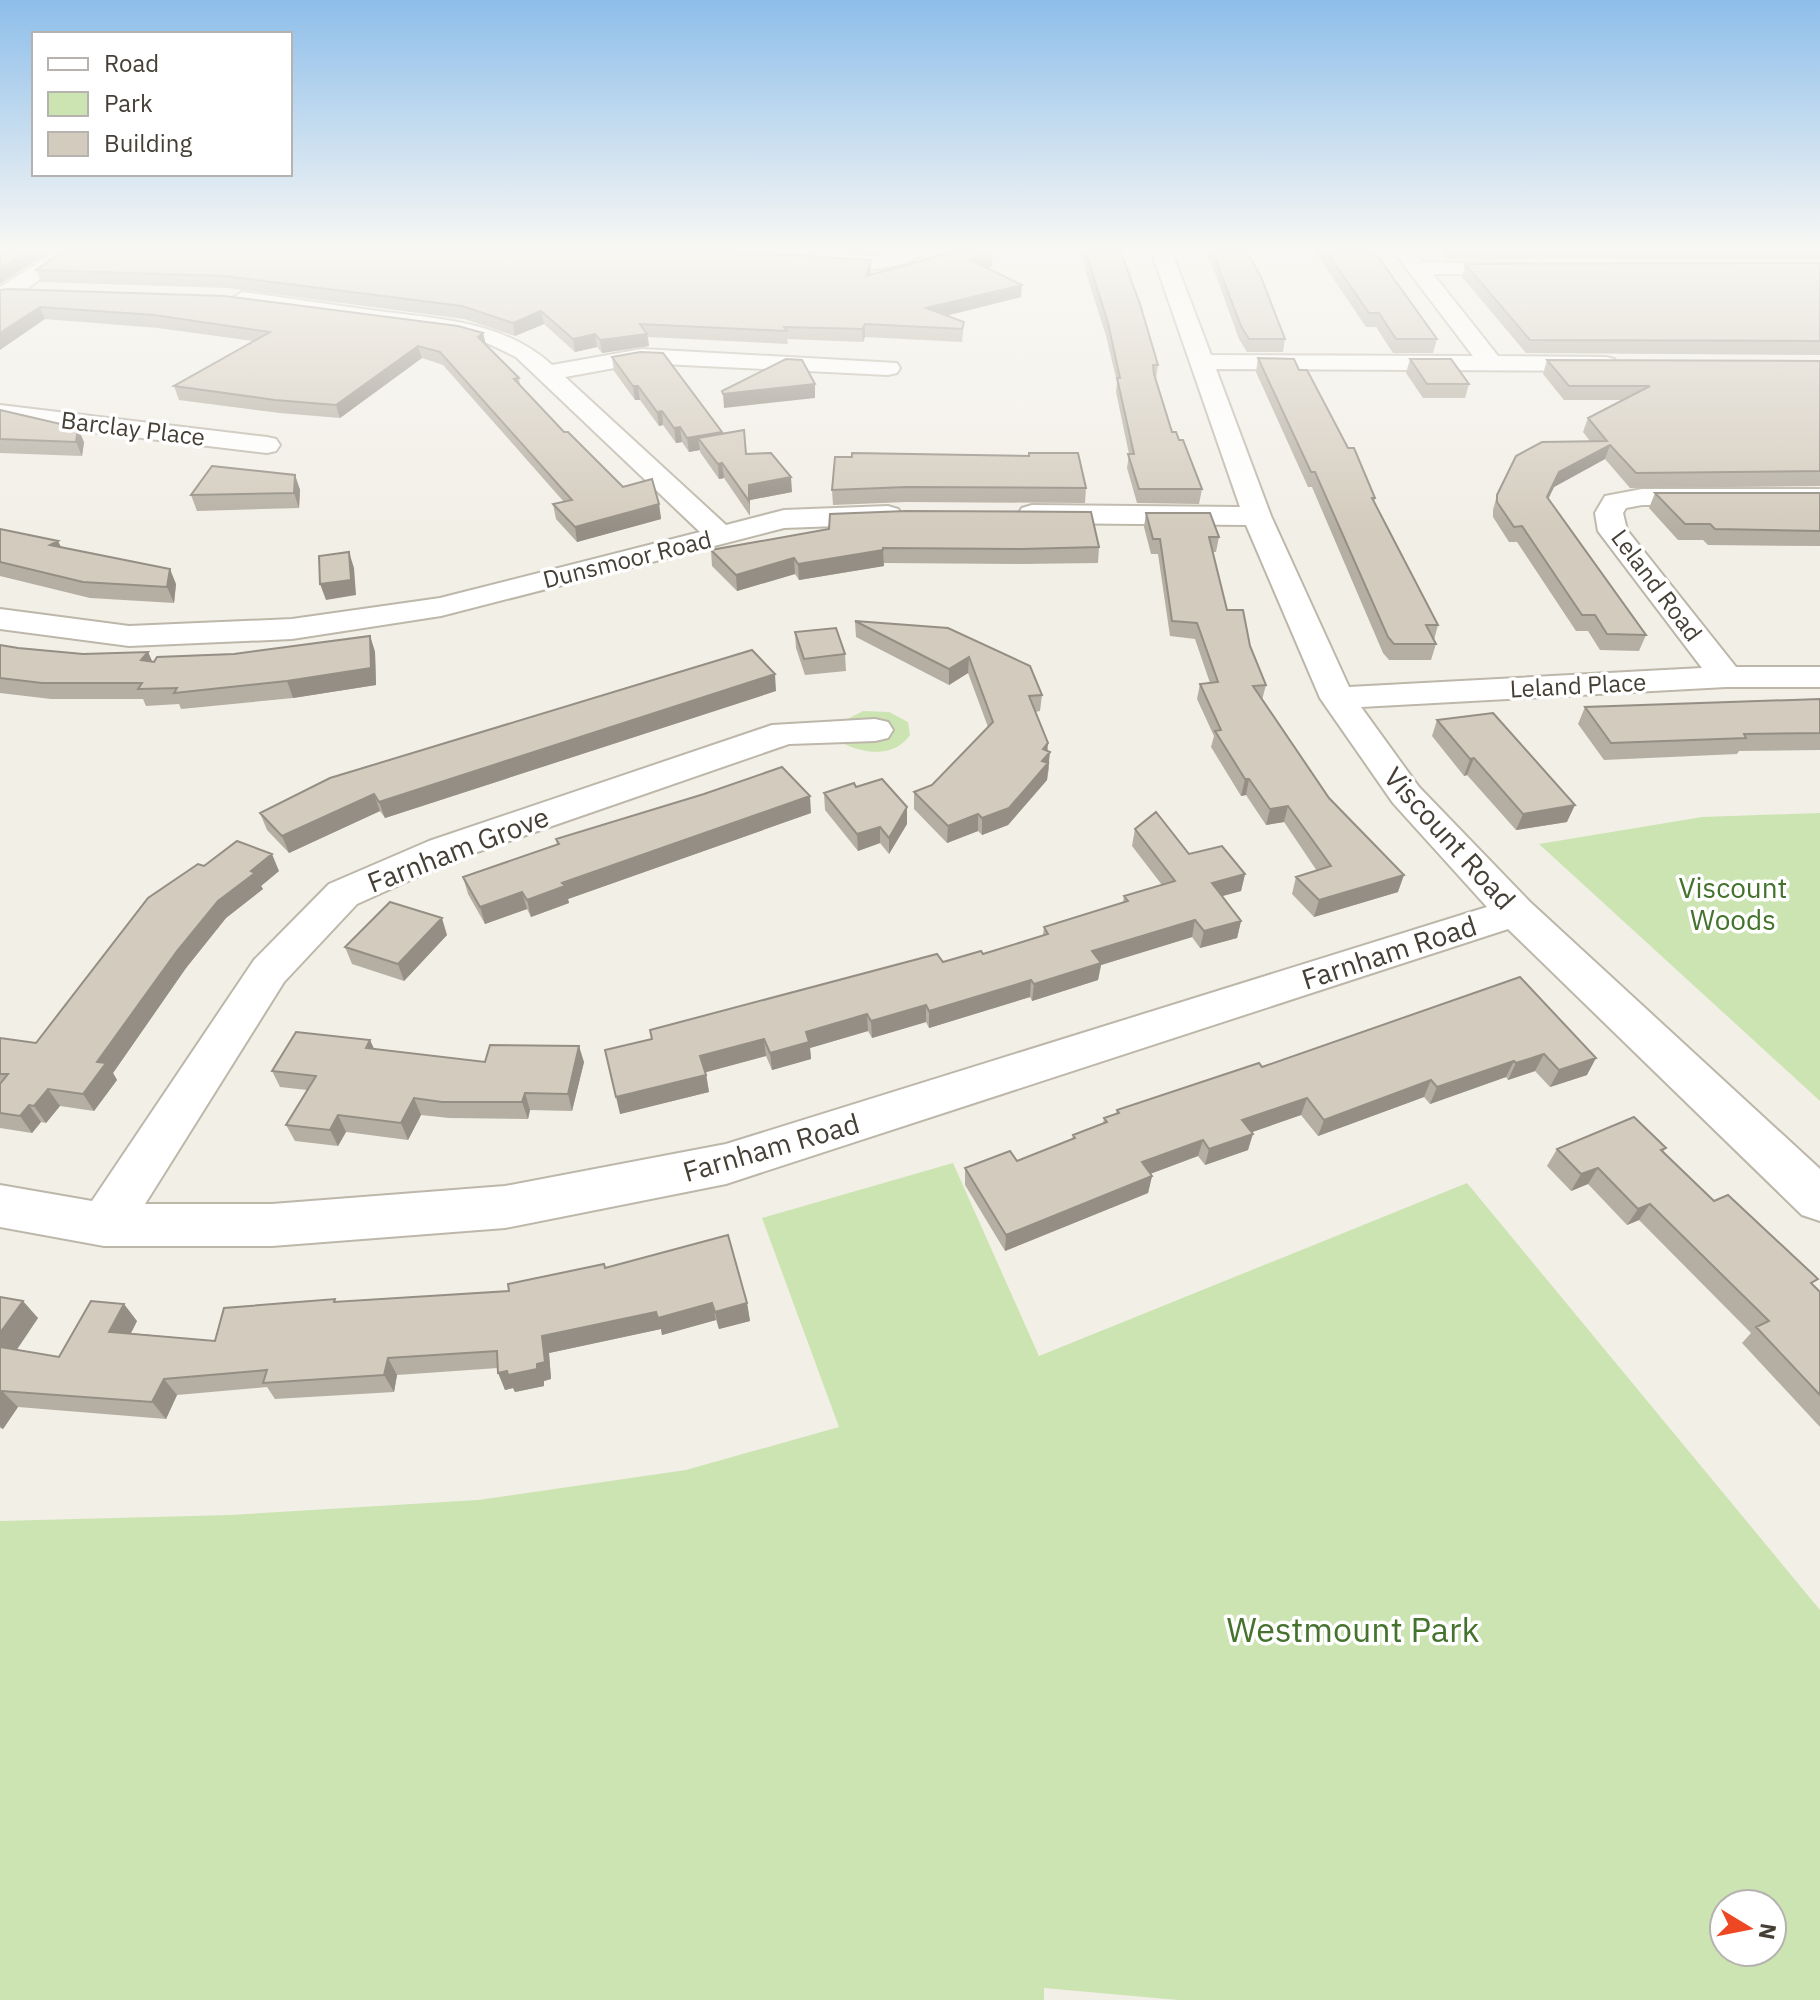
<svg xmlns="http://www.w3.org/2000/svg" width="1820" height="2000" viewBox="0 0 1820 2000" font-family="'IBM Plex Sans',sans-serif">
  <rect width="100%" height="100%" fill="#f2efe7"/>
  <path fill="#cce4b1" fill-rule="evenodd" d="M863 711 889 712 908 722 910 735C894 758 864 754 842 743L839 735 842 722Z
    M1820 813V1101L1539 844 1702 817Z
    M953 1163 1039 1356 1467 1183 1820 1610V2000H1178L1044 1988V2000H0V1521L230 1515 478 1500 686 1470 839 1427 762 1218ZM1724 1904H1772V1952H1724Z"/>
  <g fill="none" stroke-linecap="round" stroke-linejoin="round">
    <defs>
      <path id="minor" d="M58 250H82L8 302 0 304V287Z
        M902 250H926C909 272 817 279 801 260 814 245 875 265 902 250Z
        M1151 250H1171L1211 355 1473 356 1394 252 1413 250 1422 262 1529 264 1532 268 1522 274H1433L1498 356 1606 357 1614 359 1618 364 1614 369 1606 371 1216 369 1271 516 1349 687 1702 668 1598 531 1595 513 1605 496 1642 489H1820V505H1642L1626 508 1623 513 1627 530 1736 667H1820V687H1726L1361 707 1419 787 1530 902 1820 1169V1221L1802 1215 1508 929 726 1184 505 1228 272 1246H104L0 1227V1185L92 1201 254 960 329 884 429 841 772 725 875 719 888 722 893 730 888 738 875 741 789 744 457 859 357 904 284 982 145 1204H272L505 1186 726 1144 1487 907 1393 803 1320 698 1246 525 1032 523 1022 520 1018 514 1022 508 1032 505 1240 507Z
        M242 292C287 298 332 305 378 311 439 319 504 321 552 365L642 349 897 363 900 368 897 373 888 375 642 363 565 377 726 525 784 510 888 506 898 509 902 515 898 521 888 524 784 528 441 616 292 639 129 646 0 629V609L129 626 292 619 440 598 700 532 516 357 487 343 462 336 234 304 231 299Z
        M0 405 267 437 276 439 280 445 276 451 267 453 0 421Z"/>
    </defs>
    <use href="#minor" stroke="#bdb7aa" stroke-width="4"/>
    <use href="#minor" fill="#fff" fill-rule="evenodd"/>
  </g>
  <path fill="#b5afa3" d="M815 250H878L877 253Z
    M1081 250H1120L1158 365 1156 379 1172 432 1179 440 1202 489 1199 504 1137 503 1127 468 1129 454 1116 392 1117 382 1106 336 1086 273Z
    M1204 250H1246L1285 339 1283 352H1247L1239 339 1215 273Z
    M1314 250H1371L1437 339 1433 353H1393L1376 327H1366Z
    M1436 250H1820V259H1447L1441 251Z
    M1820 263V355L1526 353 1462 277 1465 264Z
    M992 266 986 267 1021 297 947 315 964 322 962 342 865 337 863 342 787 339 788 344 648 337 649 346 602 353 597 347 575 352 544 324 515 336 464 319 228 288 41 282 36 270 871 272 870 275Z
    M0 290 483 333 486 344 519 378 520 385 564 432 623 487 659 504 661 519 577 542 556 519 553 504 564 502 443 365 422 358 340 418 280 413 179 400 174 386 253 341 158 328 45 319Z
    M612 357 722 432 723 434 792 492 750 500V516L724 478 719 479 700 452V450L689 452 682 442 676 443 663 425 659 426 640 400H635L614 371Z
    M1258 358 1299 370 1375 498 1374 502 1438 625 1434 640 1436 644 1431 660H1389L1383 653 1312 487H1308L1256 372Z
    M1410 359 1469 384 1465 398H1423L1406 373Z
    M1547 360 1820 361V486L1630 488 1605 459 1554 487 1548 499 1646 635 1639 651 1600 650 1588 631H1576L1517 542H1509L1493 517V510L1497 495 1590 441 1583 432 1588 418 1623 400H1564L1543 374Z
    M0 410 84 442 82 456 0 453Z
    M835 457 1086 488 1085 503 906 502 833 505 832 490Z
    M295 475 300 490 299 508 197 511 191 495Z
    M1655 493H1820V546L1708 545 1703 540H1678L1649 508Z
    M1146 513 1219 537 1216 552H1213L1227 610 1250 646 1266 685 1262 700 1329 798 1398 892 1314 917 1292 894 1296 877 1317 871 1284 822 1266 825 1246 795 1241 796 1211 747 1214 736 1197 699 1200 684 1210 683 1195 639 1170 636 1158 554H1151L1144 527Z
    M0 529 176 584 174 603 90 598 0 576Z
    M829 529 1099 547 1098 563 1020 564 884 563V566L799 580 795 574 737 591 712 566 711 550Z
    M855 621 948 628 1042 695 1040 711 1035 712 1048 751 1049 768 1047 780 1008 825 982 835 978 831 947 843 914 809V792L932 785 988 727 968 673 949 685 856 637Z
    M795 632 845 654 846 671 805 675 796 648Z
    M370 636 375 652 376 685 293 698 181 709 179 704 146 706 143 699H51L0 693V645L18 648 83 654 148 652 152 661 234 654Z
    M776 691 385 818 380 811 289 853 267 830 260 813Z
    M1820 699V750L1739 751 1737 754 1604 760 1578 724 1585 707Z
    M1437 720 1567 822 1516 830 1467 775 1464 776 1432 736Z
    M856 787 907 807V824L889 854 880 843 858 851 825 810 824 793Z
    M811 813 568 899 569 903 531 917 527 909 485 924 468 894 463 877 557 845 556 839Z
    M1135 829 1189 854 1245 874 1241 891 1222 896 1241 921 1237 938 1200 948 1192 937 1101 965 1098 980 1032 1001 1030 997 929 1028 926 1022 872 1038 868 1031 810 1048 811 1059 772 1070 766 1056 706 1072 709 1092 620 1114 652 1039 650 1030 983 954 1043 935 1044 927 1123 903 1124 896 1162 885 1132 846Z
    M204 866 279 871 261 886 263 889 226 918 186 968 113 1073 117 1080 94 1111 60 1106 46 1123 41 1122 32 1133 0 1128V1038L36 1043Z
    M447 935 404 981 352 964 345 947Z
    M1520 977 1587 1075 1550 1087 1535 1071 1508 1080 1506 1077 1430 1104 1424 1097 1318 1136 1301 1115 1252 1132 1248 1150 1205 1165 1198 1156 1150 1174 1152 1176 1148 1193 1005 1251 965 1185V1168L1017 1161 1072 1140 1073 1135 1103 1124 1104 1118 1116 1113 1117 1110 1262 1067Z
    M374 1049 485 1062H584L572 1111 530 1110 528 1119 449 1118 421 1115 408 1140 346 1132 338 1146 295 1141 286 1125 307 1090 280 1087 272 1071Z
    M1666 1148 1663 1152 1714 1201 1820 1292V1427L1742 1343 1751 1333 1639 1220 1627 1225 1588 1184 1571 1191 1547 1166 1557 1149Z
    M605 1268 747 1303 750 1321 719 1329 716 1320 662 1335 661 1329 549 1353 551 1379 544 1381V1386L515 1392 513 1388 505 1390 498 1368 397 1375 394 1392 275 1399 267 1387 177 1395 166 1419 18 1407 3 1429 0 1428V1297L38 1318 16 1350 59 1357 137 1321 131 1333 215 1341 337 1302 509 1291Z"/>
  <path fill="#948e84" d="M29 250H52L0 284V268Z
    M993 250 992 266 970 272V260Z
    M871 260V272L866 288V276Z
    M1022 285 1021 297 926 321V308Z
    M40 307 45 319 0 350V333Z
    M541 311 544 324 515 336 513 323Z
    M865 324V337L863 342 862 329Z
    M483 333 486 346 478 337Z
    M595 334 597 347 575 352 573 339Z
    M647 334 649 346 602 353 600 340Z
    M418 346 422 358 340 418 336 405Z
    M815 384V398L724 408 723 394Z
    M633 386H638L640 400H635Z
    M662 411 663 425 659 426 657 412Z
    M680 427 682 442 676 443 674 428Z
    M78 428 84 442 82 456 76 442Z
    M722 432 724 446 698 438 700 450 689 452 687 438Z
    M1610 445 1605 459 1554 487 1542 512 1559 472Z
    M722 463 724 478 719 479 718 464Z
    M295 475 300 490 299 508 294 493Z
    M791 477 792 492 750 500V516L749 485Z
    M659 504 661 519 577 542 575 527Z
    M58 541 66 557 50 545Z
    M883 550 884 566 799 580 798 564Z
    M349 552 354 568 356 595 326 600 320 584Z
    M794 558 795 574 737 591 736 575Z
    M170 569 176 584 174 603 167 587Z
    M370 636 375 652 376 685 293 698 287 681Z
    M148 652 155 668 141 660Z
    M969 657 968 673 949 685V669Z
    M775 674 776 691 385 818 379 802Z
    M1048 743 1047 755 1050 752 1047 780 1008 825 982 835V818Z
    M1474 758 1467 775 1464 776 1470 759Z
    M1245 779H1249L1246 795 1241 796Z
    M374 794 380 811 289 853 282 836Z
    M810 796 811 813 568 899 569 903 531 917 527 900 562 883Z
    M1575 805 1567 822 1516 830 1523 814Z
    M1288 806 1284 822 1266 825 1270 809Z
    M907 807V824L889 854V838Z
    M978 814V831L947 843 948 826Z
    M880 827V843L858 851 857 834Z
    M272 854 279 871 261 886 263 889 226 918 186 968 113 1073 117 1080 94 1111 83 1094 97 1062 177 951 218 901 251 871Z
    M1245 874 1241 891 1208 900 1212 883Z
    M1404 875 1398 892 1314 917 1319 900Z
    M522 892 527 909 485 924 480 907Z
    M442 918 447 935 404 981 398 964Z
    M1195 920 1192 937 1101 965 1098 980 1032 1001 1034 984 1092 951Z
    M1241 921 1237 938 1200 948 1204 931Z
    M1031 980 1030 997 929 1028V1011Z
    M926 1005V1022L872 1038 871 1021Z
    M867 1014 868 1031 810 1048 811 1059 772 1070 770 1053 806 1032Z
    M764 1039 766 1056 703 1073 700 1056Z
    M370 1040 378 1057 366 1048Z
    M579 1046 584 1062 572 1111 568 1094Z
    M1544 1054 1535 1071 1508 1080 1516 1063Z
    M1596 1058 1587 1075 1550 1087 1559 1070Z
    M1514 1061 1506 1077 1430 1104 1437 1087Z
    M706 1075 709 1092 620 1114 616 1097Z
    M1431 1080 1424 1097 1318 1136 1324 1120Z
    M48 1089 60 1106 46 1123 34 1106Z
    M525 1093 530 1110 528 1119 522 1102Z
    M414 1098 421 1115 408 1140 401 1123Z
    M1307 1098 1301 1115 1238 1137 1242 1120Z
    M29 1105 41 1122 32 1133 20 1116Z
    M338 1115 346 1132 338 1146 330 1130Z
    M1253 1134 1248 1150 1205 1165 1209 1149Z
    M1203 1140 1198 1156 1139 1178 1142 1162Z
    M1598 1168 1588 1184 1571 1191 1581 1174Z
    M1152 1176 1148 1193 1005 1251 1006 1235Z
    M1650 1204 1639 1220 1627 1225 1638 1209Z
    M23 1301 38 1318 8 1363 0 1355V1333Z
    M712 1303 716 1320 662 1335 661 1329 549 1353 551 1379 544 1381V1386L515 1392 513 1388 505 1390 498 1373 507 1371 542 1336 656 1312Z
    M747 1303 750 1321 719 1329 715 1312Z
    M124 1304 137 1321 123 1349 109 1332Z
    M388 1358 397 1375 394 1392 384 1375Z
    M164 1379 177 1395 166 1419 152 1402Z
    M2 1391 18 1407 3 1429 0 1426V1393Z"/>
  <path fill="#d3cbbd" stroke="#948e84" stroke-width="2" d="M0 250H29L0 268Z
    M65 250H701L871 260 866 276 953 252V250H992V254L970 260 1022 285 926 308 964 322 962 329 865 324 862 329 784 327 787 331 640 324 647 334 600 340 595 334 573 339 541 311 513 323 462 306 224 276 36 270Z
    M1085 250H1120L1140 304 1158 365H1153L1154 374 1172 432H1176L1179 440H1183L1202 489H1139L1128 454H1134L1117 378H1120L1108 323Z
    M1212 250H1246L1261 277 1285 339H1249L1241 326Z
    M1325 250H1371L1376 254 1437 339H1396L1379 313H1369Z
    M1820 263V341L1530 340 1465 264Z
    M8 289 224 296 458 326 483 333 478 337 519 378 514 379 564 432H568L623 487 652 479 659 504 575 527 553 504 572 500 440 352 418 346 336 405 275 400 174 386 270 332 154 315 40 307 0 333V290Z
    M640 352 663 353 722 432 687 438 680 427 674 428 662 411 657 412 638 386H633L612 357Z
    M1258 358 1294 359 1299 370H1307L1348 448H1354L1375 498H1372L1438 625H1426L1436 644H1394L1388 637 1315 472H1311Z
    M786 359 802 360 815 384 723 394 722 391Z
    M1410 359H1451L1469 384H1427Z
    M1547 360 1820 361V471L1636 473 1610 445 1559 472 1547 497 1646 635 1607 634 1595 615H1582L1522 526 1514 527 1497 502V495L1516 456 1542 442 1607 441 1588 418 1650 386H1569Z
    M0 410 78 428 76 442 0 439Z
    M744 430 746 454 771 453 791 477 749 485V501L722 463 718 464 698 438Z
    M852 453 1029 456V453H1078L1086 488 906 487 832 490 835 457H852Z
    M212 466 295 475 294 493 191 495Z
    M1655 493H1820V531L1715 529 1710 524H1685Z
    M906 511 1091 512 1099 547 1021 549 883 548V550L798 564 794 558 736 575 711 550 829 529 830 514Z
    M1146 513H1210L1219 537H1209L1227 610H1243L1250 646 1266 685 1253 686 1329 798 1404 875 1319 900 1296 877 1331 866 1288 806 1270 809 1249 779H1245L1215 731 1221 730 1200 684 1218 682 1197 623 1172 621 1160 539H1153Z
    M0 529 58 541 50 545 170 569 167 587 83 582 0 562Z
    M349 552 351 580 320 584 319 556Z
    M855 621 948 628 1030 666 1042 695 1029 696 1048 743 1043 749 1050 752 1042 761 1048 763 1009 808 982 818 978 814 948 826 914 792 932 785 993 722 969 657 949 669Z
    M836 628 845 654 804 659 795 632Z
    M370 636 371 668 287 681 174 693 177 688 138 689 142 683H42L0 678V645L18 648 83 654 148 652 141 660 154 662 157 657 234 654Z
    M752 650 775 674 379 802 374 794 282 836 260 813 330 778Z
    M1820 699V733L1744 734 1746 738 1611 743 1585 707Z
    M1493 713 1575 805 1523 814 1474 758 1470 759 1437 720Z
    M782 767 810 796 562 883 565 886 527 900 522 892 480 907 463 877 559 844 556 839 704 794Z
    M882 779 907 807 889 838 880 827 857 834 824 793 854 783 856 787Z
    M1156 812 1189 854 1222 846 1245 874 1212 883 1241 921 1204 931 1195 920 1092 951 1101 963 1034 984 1031 980 929 1011 926 1005 871 1021 867 1014 806 1032 809 1042 770 1053 764 1039 700 1056 706 1075 616 1097 605 1050 652 1039 650 1030 937 954 943 962 981 951 983 954 1048 934 1044 927 1128 901 1124 896 1175 881 1135 829Z
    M237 841 272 854 251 871 255 873 218 901 177 951 97 1062 106 1063 83 1094 48 1089 34 1106 29 1105 20 1116 0 1113V1084L8 1074H0V1038L36 1043 148 898 198 864 204 866Z
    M390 902 442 918 398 964 345 947Z
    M1520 977 1596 1058 1559 1070 1544 1054 1516 1063 1514 1061 1437 1087 1431 1080 1324 1120 1307 1098 1242 1120 1253 1134 1209 1149 1203 1140 1142 1162 1152 1176 1006 1235 965 1168 1010 1151 1017 1161 1075 1138 1073 1135 1107 1122 1104 1118 1119 1113 1117 1110 1259 1063 1262 1067Z
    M296 1032 370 1040 366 1048 485 1062 490 1045 579 1046 568 1094 525 1093 522 1102H442L414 1098 401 1123 338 1115 330 1130 286 1125 316 1076 272 1071Z
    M1634 1117 1666 1148 1661 1150 1714 1201 1728 1195 1818 1279 1811 1283 1820 1292V1395L1756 1327 1769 1321 1650 1204 1638 1209 1598 1168 1581 1174 1557 1149Z
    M728 1235 747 1303 715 1312 712 1303 658 1318 656 1312 542 1336 545 1362 537 1364V1369L508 1375 507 1371 498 1373 497 1351 388 1358 384 1375 263 1383 267 1370 164 1379 152 1402 2 1391 0 1393V1347L59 1357 91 1301 124 1304 109 1332 215 1341 224 1308 335 1299 334 1302 509 1291 508 1284 604 1264 605 1268Z
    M0 1297 23 1301 0 1333Z"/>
  <linearGradient id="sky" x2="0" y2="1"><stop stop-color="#8dbeea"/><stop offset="0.47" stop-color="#f9f8f4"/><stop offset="1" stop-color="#f9f8f4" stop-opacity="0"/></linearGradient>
  <rect width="1820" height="530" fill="url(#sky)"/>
  <g text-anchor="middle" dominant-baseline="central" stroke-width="7" stroke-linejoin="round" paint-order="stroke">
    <g font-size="24" fill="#453f36" stroke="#fff">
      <text transform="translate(133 428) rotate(7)">Barclay Place</text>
      <text transform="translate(627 559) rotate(-14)">Dunsmoor Road</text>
      <text transform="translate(1657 585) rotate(53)">Leland Road</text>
      <text transform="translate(1578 685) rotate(-3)">Leland Place</text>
    </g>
    <g font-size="28" fill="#453f36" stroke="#fff">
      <text transform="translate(1450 838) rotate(48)">Viscount Road</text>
      <text transform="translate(458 849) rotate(-21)">Farnham Grove</text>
      <text transform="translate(1389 952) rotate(-18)">Farnham Road</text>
      <text transform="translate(771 1147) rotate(-16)">Farnham Road</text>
    </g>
    <g font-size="28" fill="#45732d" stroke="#fff">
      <text x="1733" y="887">Viscount<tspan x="1733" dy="32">Woods</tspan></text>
    </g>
    <g font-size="34" fill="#45732d" stroke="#fff">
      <text x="1353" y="1629">Westmount Park</text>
    </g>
  </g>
  <rect x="32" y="32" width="260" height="144" fill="#ffffff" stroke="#b5b2af" stroke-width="2"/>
  <rect x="48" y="58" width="40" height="12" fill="#ffffff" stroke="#b5b2af" stroke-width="2"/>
  <text x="104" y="72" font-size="24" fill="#453f36">Road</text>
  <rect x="48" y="92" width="40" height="24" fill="#cce4b1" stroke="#b5b2af" stroke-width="2"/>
  <text x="104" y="112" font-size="24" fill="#453f36">Park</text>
  <rect x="48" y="132" width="40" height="24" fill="#d3cbbd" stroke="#b5b2af" stroke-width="2"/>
  <text x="104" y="152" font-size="24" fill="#453f36">Building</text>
  <g transform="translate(1748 1928) rotate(100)"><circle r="38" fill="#ffffff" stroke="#b5b2af" stroke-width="2"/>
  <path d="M0-6L14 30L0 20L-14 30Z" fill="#ed4823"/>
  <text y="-12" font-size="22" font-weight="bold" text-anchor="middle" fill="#453f36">N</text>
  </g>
</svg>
